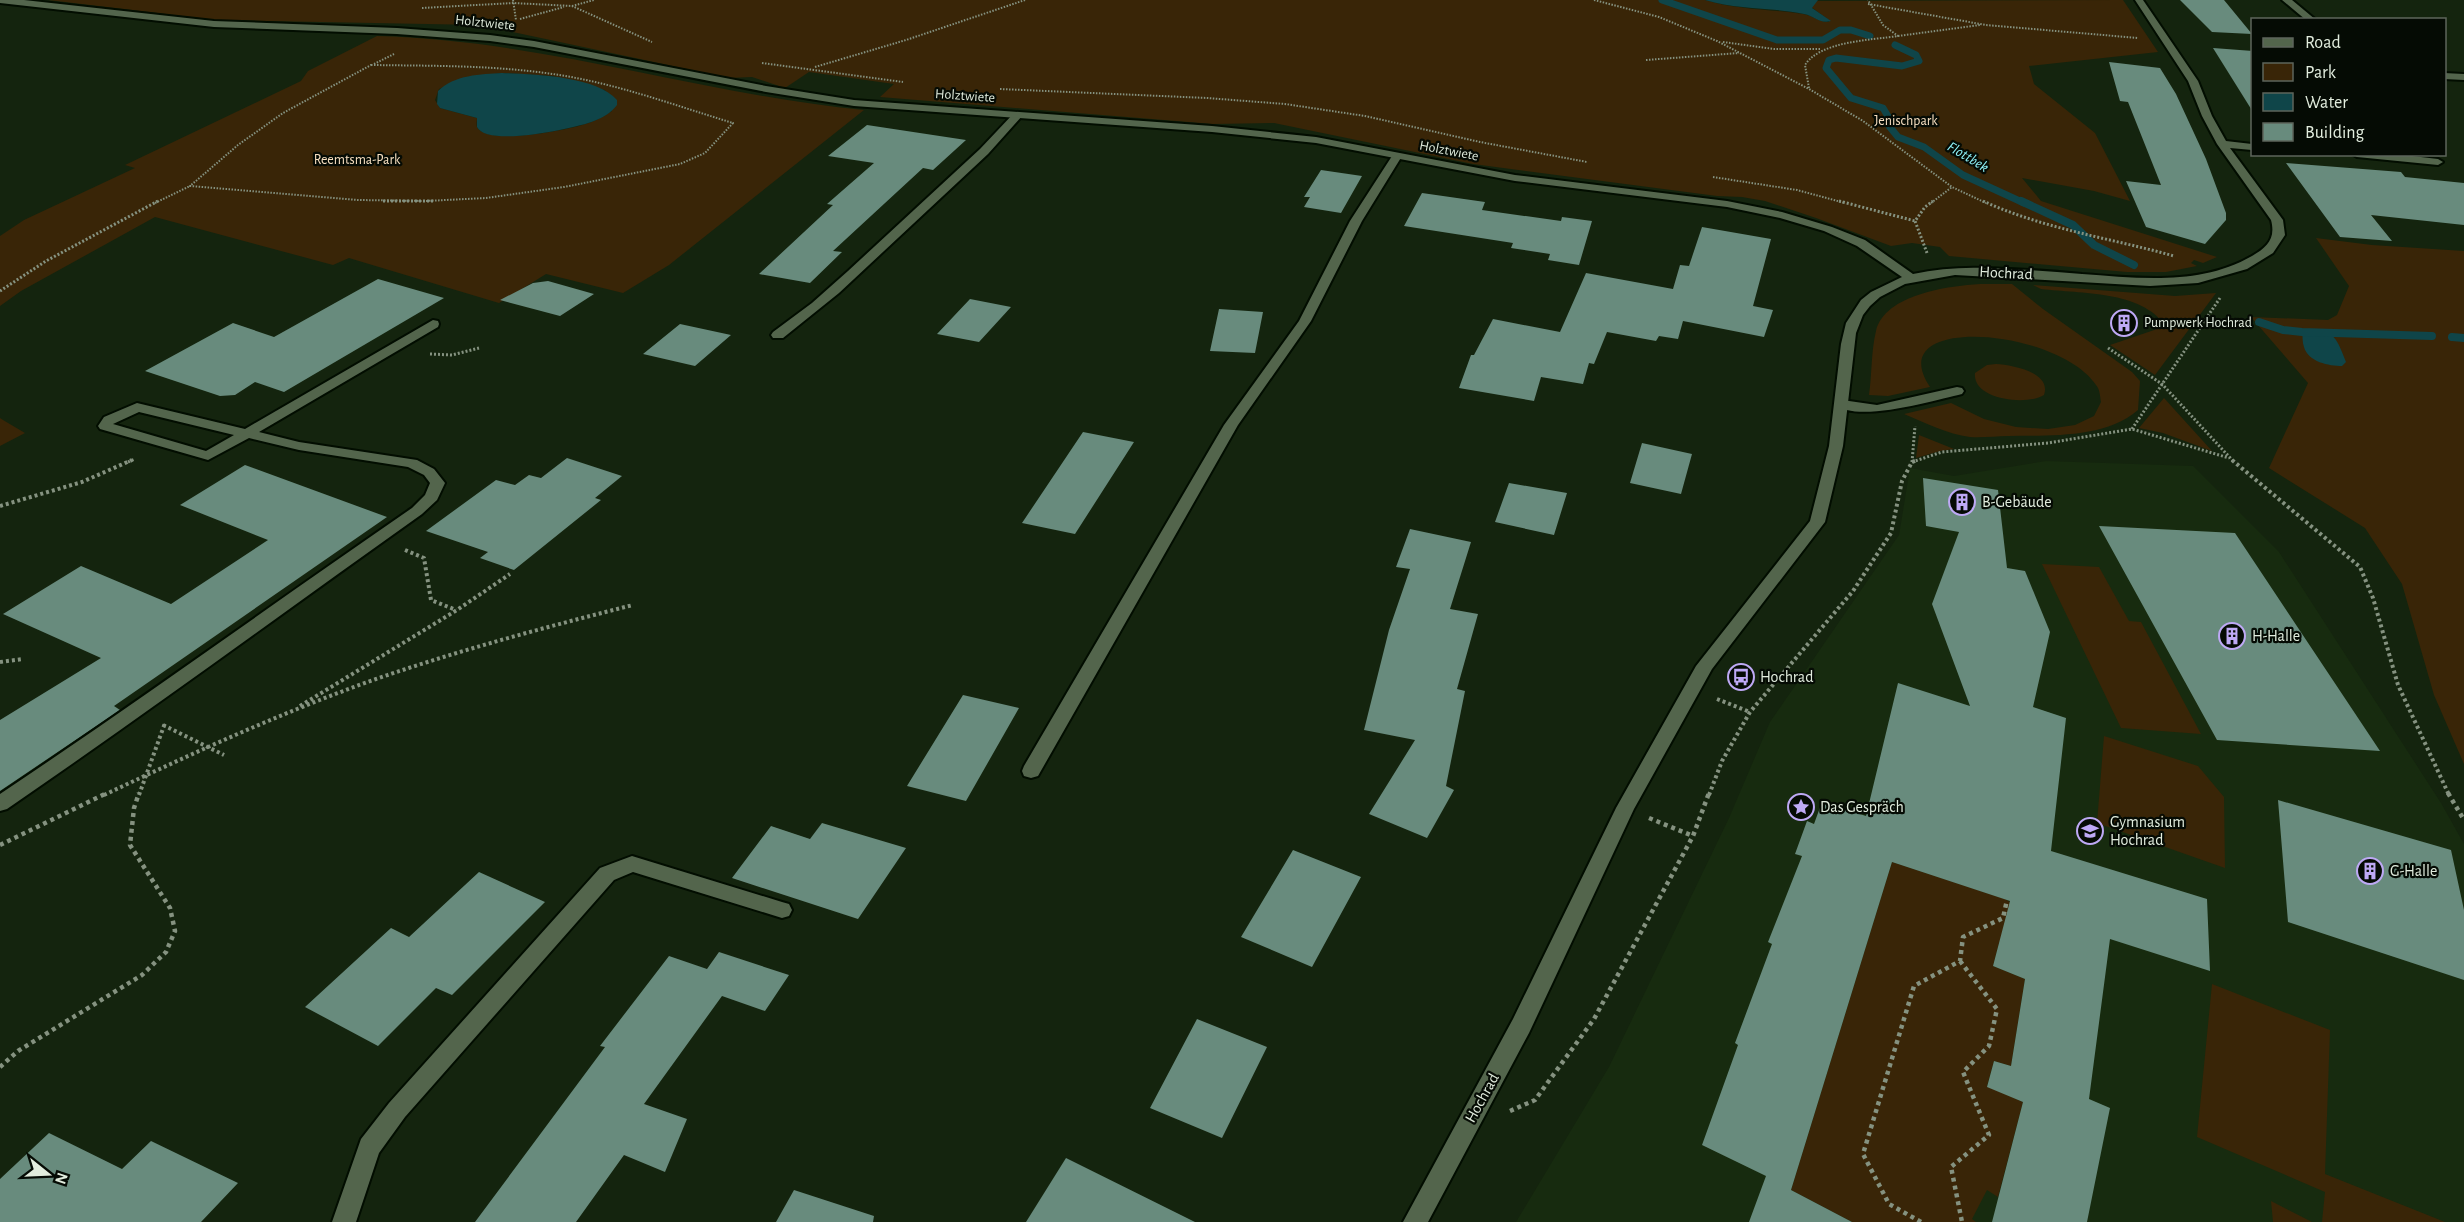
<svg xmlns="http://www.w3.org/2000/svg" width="2464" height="1222" viewBox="0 0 2464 1222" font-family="'Alegreya Sans',sans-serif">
  <rect width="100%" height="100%" fill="#14240e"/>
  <path fill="#172b0f" d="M2046 461 2193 466 2279 552 2441 803 2464 844V1222H1516L1609 1067 1729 818 1770 722 1899 535 1910 468 1954 476Z"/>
  <path fill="#392507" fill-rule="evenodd" d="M48 0H1705C1737 10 1770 9 1803 14 1813 15 1818 22 1829 22V20L1811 7 1816 1 2123 0 2158 52 2029 66 2034 84 2095 133 2130 201 2094 191 2022 178 2041 201 2217 257 2203 263 2194 260 2191 263 2197 266 2166 272H2127L1949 256 1940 247 1912 243 1891 246 1816 218 1765 201 1742 197 1717 196 1473 164 1274 123 1213 124 880 97 894 84 809 72 785 88 752 77 729 78 480 25 216 20Z
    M377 36C543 40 700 94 864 110L669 265 623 293 546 274 499 303 349 258 333 265 155 217 21 291 0 306V236L24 220 135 168 125 165 301 81 308 71ZM502 73 552 76 605 90 612 111C603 117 593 122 582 125 566 130 487 146 477 127 476 125 477 120 477 118L440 108 435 100 439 89 464 78Z
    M2316 238 2372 245 2464 251V764L2434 695 2402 584 2365 528 2269 468 2308 383 2251 317 2328 320 2337 315 2349 286Z
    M1980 284H2012L2043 309 2132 372 2140 381 2138 410C2104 439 2050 435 2008 436 1996 436 1982 438 1970 437 1947 434 1926 423 1904 414L1951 403 1984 419 2016 427 2048 429 2075 425 2094 416 2101 402C2100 397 2100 389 2096 385 2058 328 1880 313 1930 387L1888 396 1869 395C1872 375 1871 351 1876 331 1885 294 1949 286 1980 284Z
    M2033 285 2175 296 2216 293 2155 375 2110 345 2166 326C2140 290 2082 294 2041 289Z
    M1996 364C2012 365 2052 372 2044 395 2027 406 1972 400 1975 373L1987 365Z
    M2164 398 2212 451 2163 433 2139 428Z
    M0 418 3 420 25 433 0 446Z
    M1919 435 1954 449 1940 451 1916 458Z
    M2042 564 2099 567 2129 621 2141 622 2201 734 2121 728Z
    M2104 736 2198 766 2224 797 2225 868 2097 823Z
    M1892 862 2005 899 2016 906 1999 943 1993 966 2025 979 2011 1066 1994 1061 1987 1086 2023 1102 1998 1197 1987 1190 1972 1219 1976 1222H1852L1791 1190Z
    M2212 984 2330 1030 2325 1174 2445 1222H2322L2325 1192 2197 1137Z
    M2271 1201 2312 1222H2273Z"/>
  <path fill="#0f4549" d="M1705 0H1818L1812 8 1831 21C1819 24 1815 16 1804 14 1771 7 1738 10 1705 0Z
    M502 73C532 74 597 76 617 100V105C611 113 604 117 594 121 577 128 487 148 477 127 477 126 477 120 477 118L440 108 437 104 438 91C454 75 481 74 502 73Z
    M2302 332C2334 332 2334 331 2346 362L2342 366C2329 366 2308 362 2304 347 2302 342 2303 337 2302 332Z"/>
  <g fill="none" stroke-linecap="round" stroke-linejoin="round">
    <path stroke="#0f4549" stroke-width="7" d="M1662 0 1777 40H1823L1840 30H1851L1870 36
      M1895 45 1916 55 1919 61 1902 66 1836 58 1829 60 1826 68 1851 98 1883 108 1889 118V126L1898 137 1924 147 1963 175 2024 203"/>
    <path stroke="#0f4549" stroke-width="8" d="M2021 201 2073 225 2094 245 2134 265
      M2259 322 2283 330 2302 332 2432 336
      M2452 337 2464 338"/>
  </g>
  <path fill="#688b7d" d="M2180 0H2224L2252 34 2212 32Z
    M2213 48 2253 51V112Z
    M2109 62 2160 68 2176 94 2206 159 2226 213V220L2205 244 2146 227 2126 181 2161 185 2128 102 2120 101Z
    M867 125 966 140 933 170 923 168 833 251 842 252 810 283 759 274 833 205 827 204 874 163 828 156Z
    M2286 163 2401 172 2405 177 2464 183V225L2371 215 2392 241 2340 237Z
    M1321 170 1362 176 1341 213 1304 207 1310 197H1304Z
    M1422 193 1485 202 1482 210 1561 221 1562 217 1592 221 1579 265 1548 260 1550 254 1511 248 1513 243 1404 226Z
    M1702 227 1771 239 1753 306 1773 310 1764 337 1683 321 1678 339 1659 336 1656 341 1607 332 1594 364 1589 363 1583 384 1541 377 1534 401 1459 388 1471 355H1474L1493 319 1560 332 1586 273 1673 289 1680 265 1689 266Z
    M378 279 444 298 284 392 255 382 235 395 220 396 145 371 233 323 274 337Z
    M548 281 594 294 560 316 500 300 533 283Z
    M970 299 1011 307 979 342 937 334Z
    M1219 309 1263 312 1255 353 1210 351Z
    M680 324 731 335 695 366 643 354Z
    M1083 432 1134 442 1075 534 1022 523Z
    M1642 443 1692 454 1681 494 1630 483Z
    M567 458 622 476 595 498 601 500 514 570 480 558 488 552 426 531 496 480 515 485 529 475 541 478Z
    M245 465 387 517 114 706 120 710 0 791V720L101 658 3 614 81 566 171 604 268 540 180 505Z
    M1923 478 1998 490 2007 568 2025 571 2050 632 2033 707 2066 718 2051 851 2207 899 2210 971 2110 939 2089 1099 2110 1108 2087 1222H1992L2023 1102 1987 1087 1994 1061 2011 1066 2025 979 1993 966 2010 901 1892 862 1791 1190 1852 1222H1749L1766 1176 1702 1145 1738 1045 1735 1043 1772 944 1768 942 1802 856 1795 854 1807 821 1814 824 1822 802 1866 816 1898 683 1970 706 1932 604 1959 532 1926 526Z
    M1509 483 1567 493 1554 535 1495 522Z
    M2099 526 2235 533 2380 751 2217 740Z
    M1410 529 1471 542 1450 609 1478 614 1457 689 1465 691 1446 786 1454 790 1427 838 1369 814 1415 740 1364 730 1389 630 1410 569 1396 567Z
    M963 695 1019 708 966 801 907 786Z
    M2278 800 2451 850 2464 910V980L2288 922Z
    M822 823 906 848 858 919 732 878 771 826 810 839Z
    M1293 850 1361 877 1312 967 1241 937Z
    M479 872 545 902 452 995 436 988 378 1046 305 1007 391 928 409 937Z
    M719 952 789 975 765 1011 722 996 644 1104 687 1119 665 1172 624 1155 576 1222H475L605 1047 600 1046 669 956 707 969Z
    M1197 1019 1267 1047 1222 1138 1150 1108Z
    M49 1133 122 1169 151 1141 238 1183 201 1222H0V1179Z
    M1066 1158 1195 1222H1026Z
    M794 1190 874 1216 873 1222H776Z"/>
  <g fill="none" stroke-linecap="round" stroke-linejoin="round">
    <defs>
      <path id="service" d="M1018 112 1023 115 988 154 839 293 783 338H773L771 335 773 332 812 303 848 271 980 149 1014 113Z
        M1397 153 1402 156 1362 221 1311 321 1238 425 1038 776 1031 778 1024 776 1022 771 1024 766 1224 425 1299 321 1350 221 1392 156Z
        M433 320 438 321 439 324 438 327 259 432 299 442 417 460 434 469 445 483 437 500 422 514C284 612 147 713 7 809L0 811V794C139 701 274 603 412 508L425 495 430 483 424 475 408 467 299 450 249 438 208 460 100 429 98 426 104 417 137 403 245 429ZM139 412 234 435 206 451 113 424Z
        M1957 387 1962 388 1964 391 1962 394C1936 400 1855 424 1835 404L1842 400 1877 405Z
        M632 856 782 902 789 904 792 910 789 916 782 918 633 872 614 880 405 1117 379 1153 356 1222H332L361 1139 389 1103 600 868Z"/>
      <path id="minor" d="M0 0H24L214 21 397 28 490 35 534 41 766 86 854 100 1212 126 1316 137 1515 175 1727 201 1782 212 1832 227 1865 240 1913 274C1937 269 1961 267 1986 268 2018 269 2050 271 2082 274 2139 278 2200 286 2252 256 2267 247 2276 239 2271 220L2217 144 2202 116 2188 81 2135 0H2143L2198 81 2212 116 2226 141 2252 144V150L2230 148 2283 220 2285 235 2273 253 2247 269 2198 283 2150 286 1955 275 1905 284 1880 297 1870 306 1863 315 1856 333 1843 446 1825 522 1712 669 1634 809 1529 1033 1428 1222H1403L1513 1019 1616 808 1696 666 1810 521 1829 446 1841 344 1846 323 1861 300 1871 292 1902 277 1857 246 1824 231 1780 218 1727 207 1515 181 1316 143 1212 132 854 106 766 92 534 47 490 41 397 34 214 27 0 3Z
        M2282 0H2292L2316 20H2306Z
        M2444 73 2464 74V80L2444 79Z
        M2352 154H2395L2438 159 2443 162 2438 165 2357 157Z"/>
    </defs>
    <use href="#service" stroke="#020d00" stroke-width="4"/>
    <use href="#minor" stroke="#020d00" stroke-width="4"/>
    <path stroke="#859280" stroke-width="2" stroke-dasharray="1.5 1.5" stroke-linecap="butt" d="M513 0 516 20
      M1594 0 1659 17 1717 41 1809 89 1863 121 1952 187 1986 203
      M1868 4 1986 25 2138 38
      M572 6 594 0
      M422 8 513 3 572 6 652 42
      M520 19 564 7
      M1898 36 1980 25
      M1723 42 1774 49H1820
      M1646 60 1739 53
      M762 63 903 82
      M374 64 394 54
      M371 65C438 66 505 65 571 77 626 87 680 107 733 123L705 153 680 164 564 187 486 198 426 201 358 200 190 186 238 145 283 113Z
      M815 67 906 40 1025 0
      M1809 88 1805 65C1820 41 1872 40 1898 36L1883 25 1868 0
      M1000 89 1207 98 1285 104 1365 116 1480 142 1587 162
      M1713 177 1797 190 1845 203
      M155 203 190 186
      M1931 203 1952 187"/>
    <path stroke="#859280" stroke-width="3" stroke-dasharray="2 2" stroke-linecap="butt" d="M383 201H433
      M1839 201 1915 221
      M1983 201C2044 229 2110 238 2174 256
      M1927 253 1915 221 1925 207 1933 201
      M0 291 46 261 158 201
      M2108 348 2162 384 2234 462
      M430 354 452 355 479 348
      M2132 429 2220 298
      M128 462 135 459
      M1912 462 1915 426
      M1912 462 1942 452 2048 443 2132 429 2229 458"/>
    <path stroke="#859280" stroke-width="4" stroke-dasharray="3 3" stroke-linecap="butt" d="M2232 460 2360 567 2373 598 2398 685 2449 795
      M0 506 82 482 132 460
      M405 550 424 558 431 600 456 610
      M0 662 23 659
      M1717 699 1750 712
      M300 706 457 610 510 574
      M163 725 224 755
      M104 795C193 753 283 712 376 679 460 650 546 627 633 605
      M139 795 165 723
      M1709 795 1722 761 1750 712 1853 591 1891 533 1902 481 1912 462 1917 460"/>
    <path stroke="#859280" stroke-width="4.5" stroke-dasharray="4 4" stroke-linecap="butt" d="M2448 793 2464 820
      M1649 818 1693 836
      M0 845 107 793
      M1960 961 1997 1009 1989 1046 1963 1072 1989 1135 1951 1167 1962 1222
      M0 1067 18 1051 142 975 166 952 175 931 170 908 130 845 134 808 139 793
      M1510 1111 1535 1100 1594 1019 1693 836 1709 793
      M1921 1222 1889 1204 1863 1154 1914 986 1960 961 1963 937 2003 918 2007 900"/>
    <use href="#service" fill="#53654c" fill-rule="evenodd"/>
    <use href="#minor" fill="#53654c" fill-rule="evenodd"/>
  </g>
  <defs>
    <symbol id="building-ring" viewBox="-11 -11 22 22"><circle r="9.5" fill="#050b04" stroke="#bea9f5" stroke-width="1.5"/><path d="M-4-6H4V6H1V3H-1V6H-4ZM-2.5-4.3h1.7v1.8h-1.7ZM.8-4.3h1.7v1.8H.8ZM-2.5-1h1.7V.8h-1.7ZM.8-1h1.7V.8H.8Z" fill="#bea9f5"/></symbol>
    <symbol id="bus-ring" viewBox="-11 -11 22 22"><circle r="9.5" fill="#050b04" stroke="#bea9f5" stroke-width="1.5"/><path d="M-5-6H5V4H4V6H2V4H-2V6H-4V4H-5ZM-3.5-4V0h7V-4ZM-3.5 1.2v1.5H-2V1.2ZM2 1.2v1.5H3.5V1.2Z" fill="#bea9f5"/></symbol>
    <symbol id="sight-ring" viewBox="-11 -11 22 22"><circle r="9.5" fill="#050b04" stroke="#bea9f5" stroke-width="1.5"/><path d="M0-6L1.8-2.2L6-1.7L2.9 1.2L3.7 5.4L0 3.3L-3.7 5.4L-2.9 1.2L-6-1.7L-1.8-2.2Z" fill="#bea9f5"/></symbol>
    <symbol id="school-ring" viewBox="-11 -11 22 22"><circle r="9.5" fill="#050b04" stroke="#bea9f5" stroke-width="1.5"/><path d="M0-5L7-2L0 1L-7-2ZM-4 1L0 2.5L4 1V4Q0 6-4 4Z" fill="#bea9f5"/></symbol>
  </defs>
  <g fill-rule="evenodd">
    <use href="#building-ring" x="2109" y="308" width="30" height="30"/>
    <use href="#building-ring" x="1947" y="487" width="30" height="30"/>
    <use href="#building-ring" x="2217" y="621" width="30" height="30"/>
    <use href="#bus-ring" x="1726" y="662" width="30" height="30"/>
    <use href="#sight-ring" x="1786" y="792" width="30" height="30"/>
    <use href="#school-ring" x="2075" y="816" width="30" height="30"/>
    <use href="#building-ring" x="2355" y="856" width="30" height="30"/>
  </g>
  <g text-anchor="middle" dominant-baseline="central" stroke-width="4.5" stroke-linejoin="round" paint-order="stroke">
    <g font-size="14" fill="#e2edde" stroke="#050b04">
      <text transform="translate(485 23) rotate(6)">Holztwiete</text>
      <text transform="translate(965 96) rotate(4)">Holztwiete</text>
      <text transform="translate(1449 151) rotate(11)">Holztwiete</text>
    </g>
    <g font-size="14" fill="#f7dfc0" stroke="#050b04">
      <text x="1906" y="121">Jenischpark</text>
      <text x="357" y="160">Reemtsma-Park</text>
    </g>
    <g font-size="14" fill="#e2edde" stroke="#050b04" text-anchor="start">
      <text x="2144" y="323">Pumpwerk Hochrad</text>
    </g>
    <g font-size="15" font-style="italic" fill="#92f8ff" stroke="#050b04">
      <text transform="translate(1968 157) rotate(31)">Flottbek</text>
    </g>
    <g font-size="16" fill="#e2edde" stroke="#050b04">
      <text transform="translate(2006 273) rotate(3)">Hochrad</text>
      <text transform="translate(1482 1098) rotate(-61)">Hochrad</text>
    </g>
    <g font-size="16" fill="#e2edde" stroke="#050b04" text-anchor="start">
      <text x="1982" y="502">B-Gebäude</text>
      <text x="2252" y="636">H-Halle</text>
      <text x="1760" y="677">Hochrad</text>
      <text x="1820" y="807">Das Gespräch</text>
      <text x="2110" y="822">Gymnasium<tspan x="2110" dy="18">Hochrad</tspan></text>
      <text x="2390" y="871">G-Halle</text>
    </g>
  </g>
  <rect x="2251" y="18" width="195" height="138" fill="#050b04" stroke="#5d655b" stroke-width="1.5"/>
  <rect x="2263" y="38" width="30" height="9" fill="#53654c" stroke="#5d655b" stroke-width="1.5"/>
  <text x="2305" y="48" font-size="18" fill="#e2edde">Road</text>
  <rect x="2263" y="63" width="30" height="18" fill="#392507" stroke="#5d655b" stroke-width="1.5"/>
  <text x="2305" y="78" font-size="18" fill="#e2edde">Park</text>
  <rect x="2263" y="93" width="30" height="18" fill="#0f4549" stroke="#5d655b" stroke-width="1.5"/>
  <text x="2305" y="108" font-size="18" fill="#e2edde">Water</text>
  <rect x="2263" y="123" width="30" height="18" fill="#688b7d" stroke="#5d655b" stroke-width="1.5"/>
  <text x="2305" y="138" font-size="18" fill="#e2edde">Building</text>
  <g transform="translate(48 1174) rotate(108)" stroke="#050b04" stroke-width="4.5" paint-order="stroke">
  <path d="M0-4.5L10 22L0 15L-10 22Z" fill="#e2edde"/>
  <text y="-9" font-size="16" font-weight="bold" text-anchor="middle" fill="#e2edde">N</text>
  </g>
</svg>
